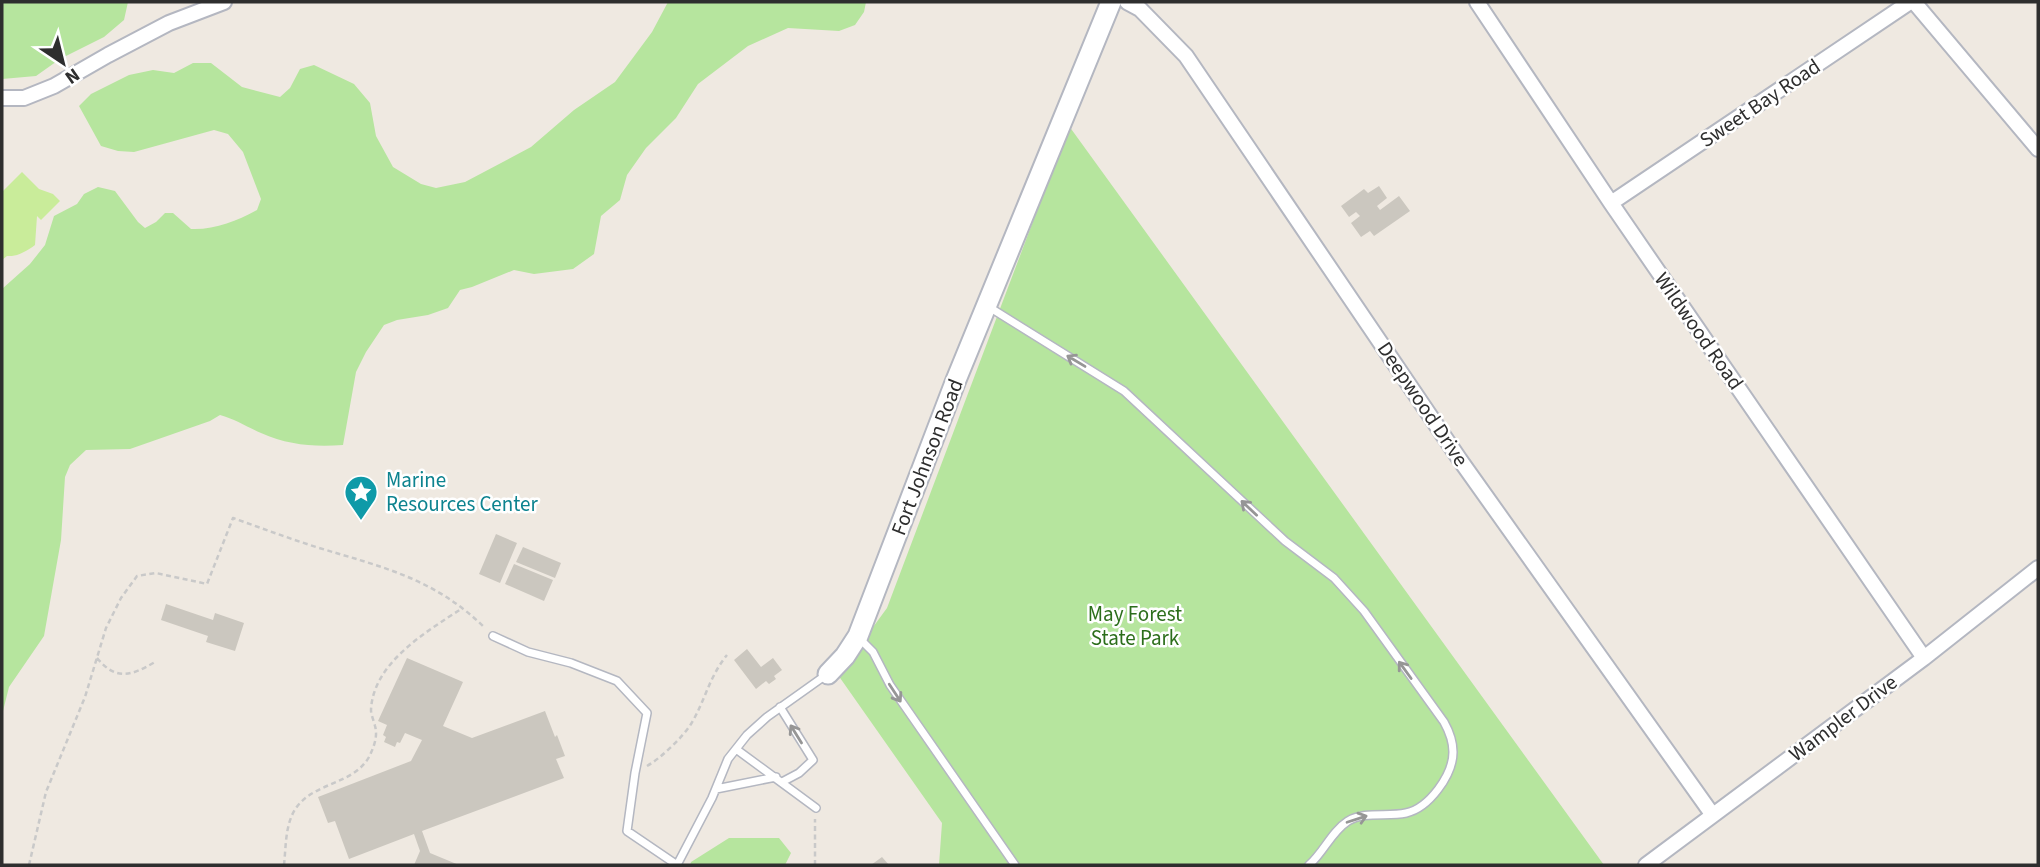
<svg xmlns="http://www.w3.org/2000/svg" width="2040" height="867" viewBox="0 0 2040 867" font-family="'Source Sans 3',sans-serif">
  <rect width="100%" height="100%" fill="#efe9e1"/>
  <path fill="#b6e59e" d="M2 2H128L124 20 104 37 60 59 36 76 2 79Z
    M668 2H866L864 12 855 25 839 31 788 28 748 46 698 84 676 118 646 148 627 175 620 200 601 216 594 254 573 269 534 274 514 270 472 287 460 290 448 308 428 315 397 320 384 325 366 352 356 372 343 445C313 447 288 445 261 433 247 427 235 419 220 415L210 421 130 449 86 450 70 465 65 477 61 540 44 636 9 687 2 715V289L30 264 45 245 54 216 77 204 84 194 98 187 115 191 138 222 145 228 156 222 165 213H173L191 229C215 230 237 221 257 210L261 199 243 152 228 134 214 130 134 152 118 151 101 146 79 106 91 94 129 75 153 70 174 73 193 63H211L242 87 280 97 290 88 300 69 314 65 354 84 370 103 376 136 393 167 421 184 436 188 465 182 531 147 574 110 615 82 652 32Z
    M1069 126 1604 865H939L942 823 838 675 887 608Z
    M729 838H779L791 853 785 865H690L691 862Z"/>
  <path fill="#c9ec9a" d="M22 172 39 189 53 194 60 201 41 220 37 216 35 245C27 251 17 257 7 256L2 260V192Z"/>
  <path fill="#cbc7bf" d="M1379 186 1387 198 1377 206 1380 210 1399 196 1410 211 1374 236 1370 231 1361 237 1351 223 1360 216 1356 212 1349 217 1341 206 1364 189 1368 193Z
    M496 534 517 543 500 583 479 574Z
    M523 547 561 563 555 578 516 562Z
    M514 564 553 580 544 601 505 584Z
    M166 604 213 620 215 613 244 623 235 651 206 642 208 636 161 620Z
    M747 649 761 667 773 658 782 670 774 676 776 679 769 684 766 681 756 689 734 660Z
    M407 658 463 682 443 726 472 738 545 711 555 737 557 735 565 756 556 759 564 778 422 831 430 853 459 865H414L420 851 414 834 349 859 335 821 328 823 318 797 411 761 422 740 405 733 400 743 397 742 395 747 384 742 386 737 383 735 387 725 378 721Z
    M882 857 889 865H871Z"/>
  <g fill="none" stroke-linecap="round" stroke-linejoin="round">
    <defs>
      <path id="lane" d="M989 307 1124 391 1285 541 1334 578 1364 611 1444 722C1449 731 1453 741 1453 752 1453 775 1429 808 1406 813 1387 817 1365 811 1348 821 1331 832 1324 852 1309 865
        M493 636 528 652 571 663 617 681 647 713 635 773 627 831 677 865
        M858 637 873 652 890 685 1015 865
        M780 707 813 760 799 773 782 782
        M736 749 816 808
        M716 789 776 777
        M677 865 712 798 728 759 747 735 767 717 826 675"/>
      <path id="street" d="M1127 2 1140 9 1186 56 1460 460 1712 814
        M1477 2 1611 203 1924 658
        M1914 2 2038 149
        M2 98H24L54 86 108 55 169 23 224 2
        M1611 203 1910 2
        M1646 865 1924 658 2038 568"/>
      <path id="secondary" d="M828 674 845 656 858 636 956 380 1111 2"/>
    </defs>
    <use href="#lane" stroke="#b4b7c1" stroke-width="10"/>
    <use href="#street" stroke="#b4b7c1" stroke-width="18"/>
    <use href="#secondary" stroke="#b4b7c1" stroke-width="23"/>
    <path stroke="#c9c9c9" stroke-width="2.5" stroke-dasharray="5 3.5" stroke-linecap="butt" d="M97 658C116 681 131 676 155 662
      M647 766C661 758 682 738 691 724 705 701 709 677 727 655
      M29 865 46 792 85 697 106 628 121 598 137 576 156 573 207 584 233 518C261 528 288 538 316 547 382 567 434 578 485 628
      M284 865C286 847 285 824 296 808 314 782 353 785 369 757 374 747 378 736 375 726 374 721 371 715 371 710 373 663 426 632 461 609
      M815 865V819"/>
    <use href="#lane" stroke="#fff" stroke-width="7"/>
    <use href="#street" stroke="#fff" stroke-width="14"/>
    <use href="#secondary" stroke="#fff" stroke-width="19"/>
  </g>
  <defs><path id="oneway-shaft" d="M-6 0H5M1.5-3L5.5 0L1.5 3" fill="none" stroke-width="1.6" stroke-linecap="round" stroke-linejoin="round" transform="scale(1.75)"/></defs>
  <g stroke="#969696">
    <use href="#oneway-shaft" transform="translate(1076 361) rotate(-149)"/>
    <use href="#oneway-shaft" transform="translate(1249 508) rotate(-137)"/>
    <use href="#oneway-shaft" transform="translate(1405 670) rotate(-126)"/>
    <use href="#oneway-shaft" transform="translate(895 693) rotate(57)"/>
    <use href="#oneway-shaft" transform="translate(796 734) rotate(-122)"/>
    <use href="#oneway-shaft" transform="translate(1357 819) rotate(-18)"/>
  </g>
  <defs>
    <symbol id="sight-pin" viewBox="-11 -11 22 30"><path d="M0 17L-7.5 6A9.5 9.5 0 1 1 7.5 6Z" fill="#0f9aa8" stroke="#fff"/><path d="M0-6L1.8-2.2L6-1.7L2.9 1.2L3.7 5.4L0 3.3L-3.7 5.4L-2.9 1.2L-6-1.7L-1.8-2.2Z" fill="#fff"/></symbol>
  </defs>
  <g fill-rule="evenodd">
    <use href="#sight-pin" x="342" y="473" width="38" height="52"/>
  </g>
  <g text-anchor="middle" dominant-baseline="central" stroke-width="5" stroke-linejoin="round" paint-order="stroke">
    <g font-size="21" fill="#2e2e2e" stroke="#fff">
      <text transform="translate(1760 103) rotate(-34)">Sweet Bay Road</text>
      <text transform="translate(1699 331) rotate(55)">Wildwood Road</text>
      <text transform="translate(1423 404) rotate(56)">Deepwood Drive</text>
      <text transform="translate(927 457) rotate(-69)">Fort Johnson Road</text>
      <text transform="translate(1843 718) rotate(-37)">Wampler Drive</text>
    </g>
    <g font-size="21" fill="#0d838f" stroke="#fff" text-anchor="start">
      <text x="386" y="480">Marine<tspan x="386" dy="24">Resources Center</tspan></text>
    </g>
    <g font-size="21" fill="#2c6e1b" stroke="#fff">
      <text x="1135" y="614">May Forest<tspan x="1135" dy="24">State Park</tspan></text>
    </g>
  </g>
  <rect width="2040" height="867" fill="none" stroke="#2e2e2e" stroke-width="7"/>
  <g transform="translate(63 63) rotate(145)" stroke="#ffffff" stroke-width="5" paint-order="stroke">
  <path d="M0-5L12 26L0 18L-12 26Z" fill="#2e2e2e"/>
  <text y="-10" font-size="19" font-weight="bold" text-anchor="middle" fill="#2e2e2e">N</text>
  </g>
</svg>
